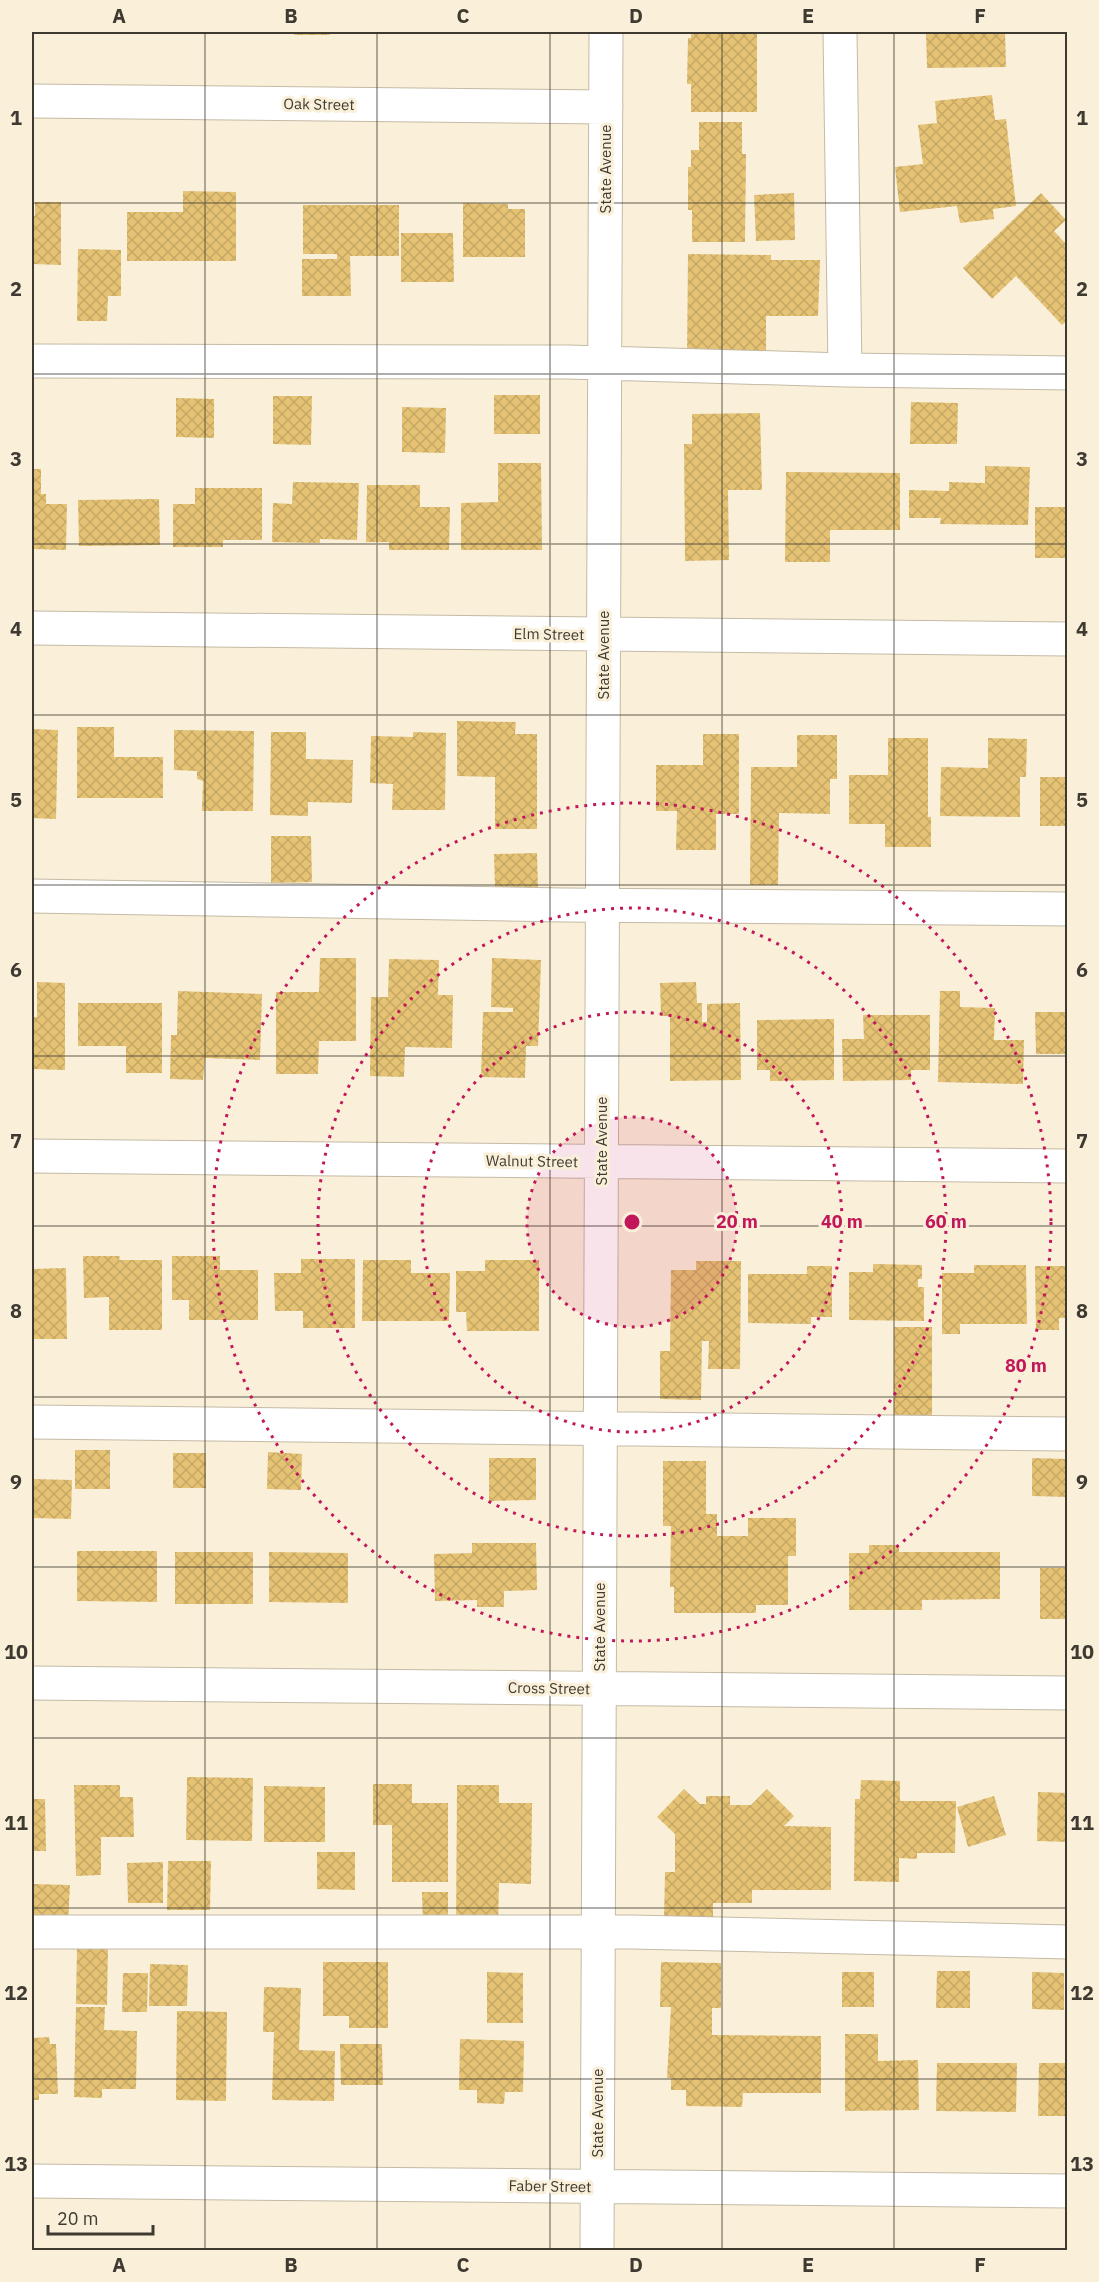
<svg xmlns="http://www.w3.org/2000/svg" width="1099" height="2282" viewBox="0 0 1099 2282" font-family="'IBM Plex Sans',sans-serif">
  <defs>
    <pattern id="building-cross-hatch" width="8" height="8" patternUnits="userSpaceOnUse" patternTransform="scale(1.5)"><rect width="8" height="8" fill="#e6c374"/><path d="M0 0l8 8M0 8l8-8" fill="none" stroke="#c6a865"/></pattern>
  </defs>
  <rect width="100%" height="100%" fill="#faf0da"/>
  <path fill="url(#building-cross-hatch)" d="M294 32H330V35H294Z
    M691 32H757V112H691V84H687L688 38H691Z
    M926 32H1005L1006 67 927 68Z
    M992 95 995 120 1006 119 1016 206 993 209 994 219 960 223 957 206 900 212 895 167 923 164 918 125 937 123 935 101Z
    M699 122H742V154H746L745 242H692V210H688V167H691V150H699Z
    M183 191 236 192V261H127V212H183Z
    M794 193 795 240 756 241 754 195Z
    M1041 193 1066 220 1054 231 1068 246V320L1062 325 1016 276 992 299 963 268Z
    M35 202H61V265L32 264V216H35Z
    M463 203 508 204V209H525V257H463Z
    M303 205H399V256H350L351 296H302V259H337V254H303Z
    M401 233H453L454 282H401Z
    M78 249 121 250V296H108L107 321H77Z
    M688 254 771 255V260H820L818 316H766V358L687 357Z
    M494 395H540V434H494Z
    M273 396H312L311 445 273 444Z
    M176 398 214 399V438L176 437Z
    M911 402 958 403 957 444H910Z
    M402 407 446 408 445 453 402 452Z
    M760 413 762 490H728L729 560 685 561 684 444H692V414Z
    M498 463H541L542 550H461V503L498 502Z
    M985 466 1030 467 1028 525 940 524 941 518H909V490L949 491V482L985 483Z
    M32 469H41V494H46V504H67L66 550 32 549Z
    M786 472 900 473V530H830V562H785Z
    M293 482 359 483 357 540 320 539V543L272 542 273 503 292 504Z
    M367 485H420V507H450L449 550H389V542H366Z
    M195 488H262V540H223V547H173V504H195Z
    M159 499 160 545 79 546 78 500Z
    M1035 507H1068V558H1035Z
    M457 721 516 722 515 734H537V829H495V777L457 776Z
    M77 727H114V757H163V798H77Z
    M32 729 58 730 56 819 32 818Z
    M174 730 254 731 253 811H202L203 781 197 779V771L174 770Z
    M271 732H306V759L353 760 352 803 308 802V816L270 815Z
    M413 732 446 733 445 810H392L393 784 370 783 371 736 413 737Z
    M703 734H739V814H716V850H676L677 811H656V765H703Z
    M797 735H837V779H830V814L779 813 778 885H750L751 767H797Z
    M888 738H928V817H931V847H885V824H849V775H888Z
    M988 738 1027 739 1026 777H1020V817L940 816 941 767 988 768Z
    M1040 777H1068V826H1040Z
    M271 836H311L312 882 271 883Z
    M537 853 538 888H495L494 854Z
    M320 958H356V1041H319L318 1074H276V992H319Z
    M492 958 541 960 538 1046H526L525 1078 481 1077 483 1012H513V1008L491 1007Z
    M389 959 439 960 438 995H453L452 1048 405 1047 404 1077 370 1076 371 997H388Z
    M37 982 65 983V1070L32 1069V1017H37Z
    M696 982 697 1003H702V1022H707V1004L740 1003 741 1080 670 1081V1016H661L660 983Z
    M178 991 262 994 260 1060 205 1058 203 1080 170 1079 171 1035H177Z
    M940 991H960V1007L995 1008 994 1040H1024L1023 1084 938 1082Z
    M78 1003H162V1073H126V1046H78Z
    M1035 1012H1068V1054H1036Z
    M863 1015H930V1070H911V1080L843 1081 842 1039H864Z
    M834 1019V1080L770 1081V1070H757V1020Z
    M83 1256H120L119 1260H162V1330H109V1297L84 1298Z
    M172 1256H220V1270H258V1320H189V1300H172Z
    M301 1259H355V1328H303V1311H275L274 1273H301Z
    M363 1260H411V1273H450L449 1321H362Z
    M485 1260H539V1331H467L466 1312H456V1271H485Z
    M696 1261H741L740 1369H708L709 1341H702L701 1400 660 1399V1351H670L671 1270H696Z
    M873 1264 922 1265V1279H918V1287H924V1321L849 1320V1272H873Z
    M974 1265H1026L1027 1324H960V1334H942V1273H974Z
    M807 1266H832V1317H811V1324L748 1323V1274H807Z
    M1035 1266H1068V1318H1059V1330H1036Z
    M66 1268 67 1339H32V1269Z
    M894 1327H932V1417H894Z
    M75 1450H110V1489H75Z
    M268 1452 302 1454 301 1490 267 1489Z
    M173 1453H206V1488H173Z
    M489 1458H536V1500L489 1501Z
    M1032 1458 1068 1459V1497L1032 1496Z
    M663 1461H706V1514H717V1536H748V1518H796V1556H788V1605H756V1613H674V1587H670L671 1526H663Z
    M33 1479 72 1480 71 1519 32 1518Z
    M32 1534H34V1551H32Z
    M472 1543H536L537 1590 504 1591V1607H477V1600L435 1601 434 1554 472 1553Z
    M869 1545H899V1552H1000V1599L922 1600V1610H849V1553H869Z
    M77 1551H157V1602L77 1601Z
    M175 1552H253V1604H175Z
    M269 1552 348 1553V1603L269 1602Z
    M1040 1568H1068V1619H1040Z
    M187 1777 253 1778 252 1841 186 1840Z
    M861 1780 900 1781V1801H956L955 1853H917V1859L899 1858V1882L854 1881 855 1799H860Z
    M373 1784H412V1803H448V1882H392V1825H373Z
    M74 1785H120V1797H133L134 1837H101V1875L76 1876Z
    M457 1785H499V1803H532L531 1884 499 1883 498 1927 456 1926Z
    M264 1786 325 1787V1842H264Z
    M684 1789 700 1804H706V1796H730V1805H751L767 1789 794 1816 784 1826 831 1827V1890H752V1903H713V1919H664L665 1872H675V1834L657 1817Z
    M1038 1792 1068 1793V1842L1037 1841Z
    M994 1796 1006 1835 968 1847 957 1807Z
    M32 1799H45L46 1851H32Z
    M317 1852H355V1890L317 1889Z
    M168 1861H211L210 1910H167Z
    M163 1862V1903H128L127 1863Z
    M33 1884 70 1885 68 1922 32 1921Z
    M422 1892H448V1925L423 1926Z
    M77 1947 108 1948 107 2005 76 2004Z
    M323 1962H388V2028H349V2016H323Z
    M661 1962 721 1963V2008H712V2035L821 2036V2093H743L742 2107 686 2106V2090H671V2078H667L671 2007H660Z
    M150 1964 188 1965 187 2006H149Z
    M937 1971H970V2008H936Z
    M487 1972 523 1973V2023H487Z
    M842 1972H874V2007H842Z
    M1032 1972 1064 1973V2010L1032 2009Z
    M123 1973H148L147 2012H122Z
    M264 1987 301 1988 299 2050 335 2051 334 2101 272 2100 274 2032H263Z
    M76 2007H105L104 2030 137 2031 136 2089H102V2098L74 2097Z
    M177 2011 227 2012 226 2101 176 2100Z
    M845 2034H878V2061L918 2060 919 2110 845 2111Z
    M49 2037 50 2044H56L58 2094H39V2100H32V2038Z
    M460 2039 524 2041 523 2092H505L504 2104 477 2103V2090H459Z
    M340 2044H382L383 2085H341Z
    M937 2063H1017L1016 2112 936 2111Z
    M1039 2063H1068V2116H1038Z"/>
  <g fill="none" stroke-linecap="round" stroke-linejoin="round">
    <defs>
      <path id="minor" d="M840 32 845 370
        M32 101 606 107
        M32 361 568 362 845 370 1068 373
        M32 628 1068 639
        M32 896 564 905 1068 909
        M32 1156 1068 1166
        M32 1422 1068 1434
        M32 1683 1068 1693
        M32 1932H632L1068 1942
        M32 2181 1068 2191
        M597 2250 606 32"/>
    </defs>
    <use href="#minor" stroke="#c4baa5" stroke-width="35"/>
    <use href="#minor" stroke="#fff" stroke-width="33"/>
  </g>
  <path fill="none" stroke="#3e3a31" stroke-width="1.5" stroke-opacity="0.55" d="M205 32V2250M377 32V2250M550 32V2250M722 32V2250M894 32V2250M32 203H1068M32 374H1068M32 544H1068M32 715H1068M32 885H1068M32 1056H1068M32 1226H1068M32 1397H1068M32 1567H1068M32 1738H1068M32 1908H1068M32 2079H1068"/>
  <circle cx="632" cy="1222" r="105" fill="#c2185b" fill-opacity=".12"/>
  <g fill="none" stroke="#c2185b" stroke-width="3" stroke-dasharray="3 6">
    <circle cx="632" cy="1222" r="105"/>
    <circle cx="632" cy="1222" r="210"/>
    <circle cx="632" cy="1222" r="314"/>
    <circle cx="632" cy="1222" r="419"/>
  </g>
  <g text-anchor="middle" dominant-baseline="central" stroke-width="6" stroke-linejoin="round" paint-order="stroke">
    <g font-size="15" fill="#3e3a31" stroke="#faf0da">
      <text transform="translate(319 104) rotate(1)">Oak Street</text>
      <text transform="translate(605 169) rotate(-90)">State Avenue</text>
      <text transform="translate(549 634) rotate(1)">Elm Street</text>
      <text transform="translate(603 655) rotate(-90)">State Avenue</text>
      <text transform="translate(601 1141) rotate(-90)">State Avenue</text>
      <text transform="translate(532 1161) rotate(1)">Walnut Street</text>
      <text transform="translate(599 1627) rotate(-90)">State Avenue</text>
      <text transform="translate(549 1688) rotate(1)">Cross Street</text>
      <text transform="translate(597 2113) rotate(-90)">State Avenue</text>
      <text transform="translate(550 2186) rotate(1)">Faber Street</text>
    </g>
  </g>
  <circle cx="632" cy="1222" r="9" fill="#c2185b" stroke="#faf0da" stroke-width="3"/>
  <g font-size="18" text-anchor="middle" font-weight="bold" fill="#c2185b" stroke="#faf0da" stroke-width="6" stroke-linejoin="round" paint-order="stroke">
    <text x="737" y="1228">20 m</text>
    <text x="842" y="1228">40 m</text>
    <text x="946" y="1228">60 m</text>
    <text x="1026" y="1372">80 m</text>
  </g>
  <rect width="1099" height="2282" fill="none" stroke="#faf0da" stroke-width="66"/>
  <path d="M48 2225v9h105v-9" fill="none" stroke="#3e3a31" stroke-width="3"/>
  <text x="57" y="2225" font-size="18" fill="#3e3a31" stroke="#faf0da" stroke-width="4.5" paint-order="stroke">20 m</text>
  <rect x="33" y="33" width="1033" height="2216" fill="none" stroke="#3e3a31" stroke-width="2"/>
  <g font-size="20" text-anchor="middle" font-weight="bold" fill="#3e3a31">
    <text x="119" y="23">A</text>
    <text x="291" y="23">B</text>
    <text x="463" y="23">C</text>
    <text x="636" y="23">D</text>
    <text x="808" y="23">E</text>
    <text x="980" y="23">F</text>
    <text x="16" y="125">1</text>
    <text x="1082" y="125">1</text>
    <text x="16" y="296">2</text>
    <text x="1082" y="296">2</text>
    <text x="16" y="466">3</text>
    <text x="1082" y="466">3</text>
    <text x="16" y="636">4</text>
    <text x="1082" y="636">4</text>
    <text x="16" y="807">5</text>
    <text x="1082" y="807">5</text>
    <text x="16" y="977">6</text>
    <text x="1082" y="977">6</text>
    <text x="16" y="1148">7</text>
    <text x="1082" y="1148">7</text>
    <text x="16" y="1318">8</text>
    <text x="1082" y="1318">8</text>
    <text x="16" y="1489">9</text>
    <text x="1082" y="1489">9</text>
    <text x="16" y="1659">10</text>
    <text x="1082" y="1659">10</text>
    <text x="16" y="1830">11</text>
    <text x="1082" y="1830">11</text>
    <text x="16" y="2000">12</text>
    <text x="1082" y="2000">12</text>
    <text x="16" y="2171">13</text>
    <text x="1082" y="2171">13</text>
    <text x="119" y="2272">A</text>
    <text x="291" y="2272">B</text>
    <text x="463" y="2272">C</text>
    <text x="636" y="2272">D</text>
    <text x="808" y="2272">E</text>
    <text x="980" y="2272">F</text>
  </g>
</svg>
